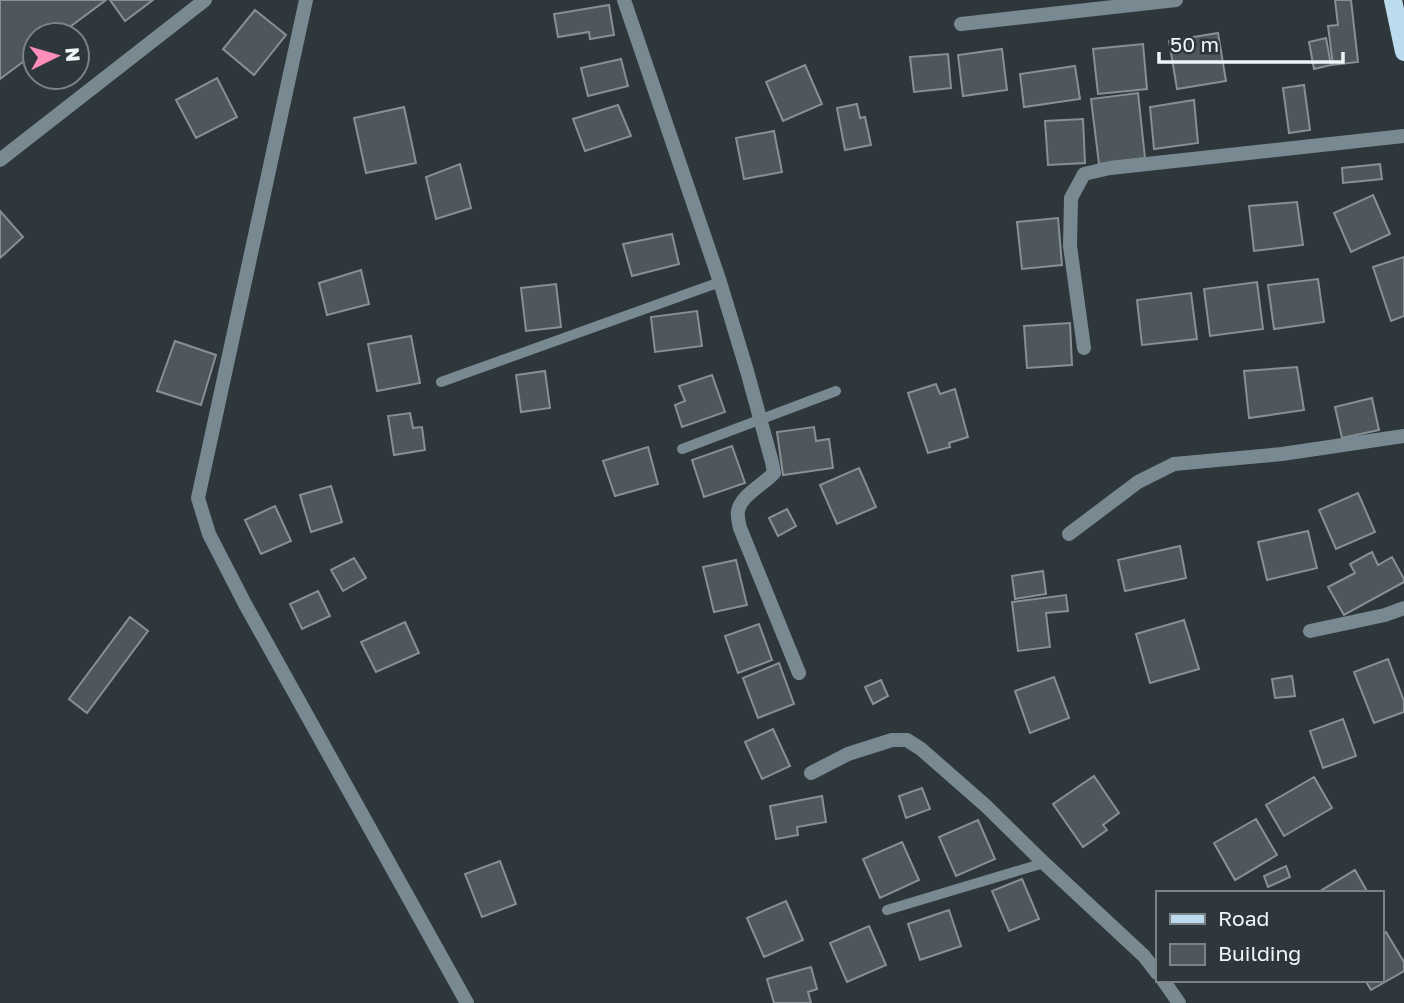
<svg xmlns="http://www.w3.org/2000/svg" width="1404" height="1003" viewBox="0 0 1404 1003" font-family="'Golos Text',sans-serif">
  <rect width="100%" height="100%" fill="#2e373b"/>
  <path fill="#4e575b" stroke="#869095" stroke-width="2" d="M0 0H106L59 35H35V53L0 79Z
    M110 0H153L125 21Z
    M1335 0H1351L1358 62 1333 65 1328 26 1338 25Z
    M609 5 614 35 590 39 589 32 558 37 554 14Z
    M255 10 286 35 254 75 223 49Z
    M1218 33 1226 81 1177 89 1169 41Z
    M1326 38 1331 65 1314 69 1309 42Z
    M1143 44 1147 89 1098 94 1093 49Z
    M1002 49 1007 90 963 96 958 55Z
    M948 54 951 88 914 92 910 57Z
    M621 59 628 86 588 96 581 68Z
    M805 65 822 104 783 121 766 82Z
    M1075 66 1080 99 1024 107 1020 74Z
    M217 78 237 117 196 138 176 100Z
    M1304 85 1310 130 1289 133 1283 88Z
    M1138 93 1145 158 1099 164 1091 99Z
    M1194 100 1198 143 1154 149 1150 107Z
    M857 104 860 118 865 117 871 145 845 150 837 108Z
    M618 105 631 136 585 151 573 119Z
    M404 107 416 163 366 173 354 118Z
    M1083 119 1085 163 1048 165 1045 121Z
    M774 131 782 172 744 179 736 138Z
    M460 164 471 208 436 219 426 177Z
    M1380 164 1382 179 1343 183 1342 168Z
    M1373 195 1390 234 1351 252 1334 213Z
    M1297 202 1303 245 1254 251 1249 206Z
    M0 211 23 237 0 258Z
    M1058 218 1062 265 1022 269 1017 222Z
    M672 234 679 264 632 276 623 244Z
    M1404 257V316L1391 321 1373 267Z
    M361 270 369 304 327 315 319 283Z
    M1318 279 1324 322 1274 329 1268 285Z
    M1257 282 1263 329 1210 336 1204 289Z
    M556 284 561 327 526 331 521 288Z
    M1191 293 1197 339 1142 345 1137 300Z
    M697 311 702 346 655 352 651 317Z
    M1070 323 1072 365 1027 368 1024 326Z
    M411 336 420 383 377 391 368 344Z
    M175 341 216 355 201 405 157 391Z
    M1297 367 1304 410 1249 418 1244 371Z
    M545 371 550 408 521 412 516 375Z
    M712 375 725 412 682 427 675 405 685 401 679 386Z
    M936 384 940 394 955 389 968 437 949 443 950 447 928 453 908 393Z
    M1372 398 1379 430 1342 438 1335 407Z
    M410 413 413 428 422 427 425 450 394 455 388 416Z
    M814 427 816 441 829 439 833 468 783 475 777 432Z
    M732 446 745 483 704 497 692 460Z
    M648 447 658 484 615 496 603 461Z
    M859 468 876 507 837 524 820 485Z
    M331 486 342 522 311 532 300 495Z
    M1358 493 1375 532 1336 549 1319 510Z
    M275 506 291 541 261 554 245 520Z
    M787 509 796 526 778 536 769 518Z
    M1308 531 1317 568 1267 580 1258 542Z
    M1180 546 1186 578 1125 591 1118 560Z
    M1372 552 1378 565 1392 557 1404 579V582L1344 615 1328 587 1355 573 1350 564Z
    M354 558 366 578 343 591 331 570Z
    M736 560 747 605 714 612 703 567Z
    M1043 571 1046 594 1015 599 1012 576Z
    M318 591 330 616 302 629 290 604Z
    M1066 595 1068 611 1046 613 1050 647 1018 651 1012 602Z
    M130 617 148 631 87 713 69 699Z
    M1184 620 1199 669 1150 683 1136 634Z
    M405 622 419 653 376 672 361 642Z
    M759 624 772 660 738 673 725 636Z
    M1388 659 1404 701V712L1374 723 1354 672Z
    M779 663 794 704 758 718 743 678Z
    M1292 676 1295 696 1275 698 1272 679Z
    M1054 677 1069 718 1030 733 1015 691Z
    M881 680 888 696 873 704 865 687Z
    M1343 719 1356 756 1323 768 1310 731Z
    M773 729 790 766 762 779 745 742Z
    M1094 776 1119 813 1103 825 1107 830 1083 847 1053 804Z
    M1314 777 1332 808 1284 836 1266 805Z
    M922 788 930 809 906 818 899 796Z
    M822 796 826 822 797 827 798 835 776 839 770 806Z
    M1256 819 1277 855 1235 880 1214 843Z
    M978 820 995 859 956 876 939 837Z
    M902 842 919 880 880 898 863 859Z
    M500 861 516 904 482 917 465 874Z
    M1286 866 1290 877 1268 887 1264 876Z
    M1355 870 1368 893H1317Z
    M1022 879 1039 919 1009 931 992 891Z
    M786 901 803 940 764 957 747 918Z
    M949 910 961 946 920 960 908 924Z
    M869 926 886 965 847 982 830 943Z
    M1386 932 1404 962V971L1371 990 1365 980H1381V935Z
    M811 967 817 989 808 992 811 1003H774L767 979Z"/>
  <g fill="none" stroke-linecap="round" stroke-linejoin="round">
    <path stroke="#798991" stroke-width="10" d="M441 382 720 282
      M682 449 836 391
      M887 910 1044 863"/>
    <path stroke="#798991" stroke-width="14" d="M306 0 198 498 209 534 245 604 467 1003
      M624 0 720 282 747 371 772 462 774 473C763 485 741 495 738 511 737 516 739 523 740 528L799 673
      M961 24 1176 0
      M0 160 205 0
      M1084 348 1070 246 1071 198 1084 174 1110 168 1404 136
      M1069 534 1138 482 1174 464 1282 454 1404 436
      M1310 631 1385 615 1404 608
      M811 773 848 754 892 740H907L921 749 986 806 1044 863 1144 956 1157 973
      M1163 980 1179 1003"/>
    <path stroke="#bcdced" stroke-width="18" d="M1393 0 1404 52"/>
  </g>
  <rect x="1156" y="891" width="228" height="91" fill="#2e373b" stroke="#7c8387" stroke-width="2"/>
  <rect x="1170" y="914" width="35" height="10" fill="#bcdced" stroke="#7c8387" stroke-width="2"/>
  <text x="1218" y="926" font-size="21" fill="#f0f5f8">Road</text>
  <rect x="1170" y="944" width="35" height="21" fill="#4e575b" stroke="#7c8387" stroke-width="2"/>
  <text x="1218" y="961" font-size="21" fill="#f0f5f8">Building</text>
  <g transform="translate(56 56) rotate(85)"><circle r="33" fill="#2e373b" stroke="#7c8387" stroke-width="2"/>
  <path d="M0-5L12 26L0 18L-12 26Z" fill="#ff8eba"/>
  <text y="-10" font-size="19" font-weight="bold" text-anchor="middle" fill="#f0f5f8">N</text>
  </g>
  <path d="M1159 52v10h184v-10" fill="none" stroke="#f0f5f8" stroke-width="3.5"/>
  <text x="1170" y="52" font-size="21" fill="#f0f5f8" stroke="#2e373b" stroke-width="5" paint-order="stroke">50 m</text>
</svg>
